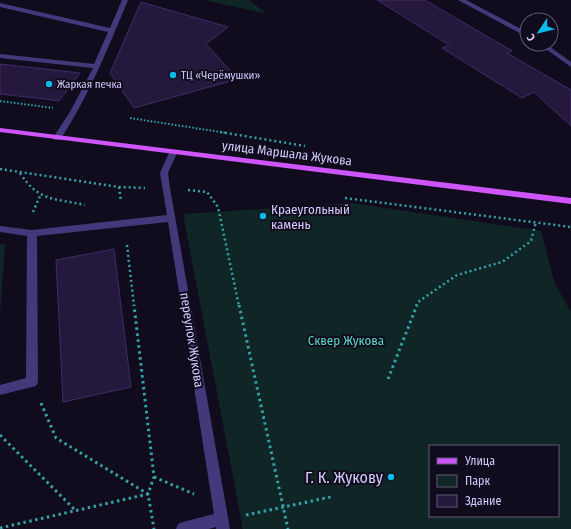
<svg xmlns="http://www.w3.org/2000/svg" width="571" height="529" viewBox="0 0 571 529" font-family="'Fira Sans Condensed',sans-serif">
  <rect width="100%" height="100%" fill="#110c1d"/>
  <path fill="#102526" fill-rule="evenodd" d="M204 0H249L267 14Z
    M352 203 541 231 555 284 571 312V529H243L183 214ZM430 446H558V516H430Z
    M0 244H5L0 313Z"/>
  <path fill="#24193d" stroke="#3e2c68" d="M377 0H425L512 51 507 53 571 90V126L534 92 522 98 442 48 449 45Z
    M141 2 228 27 206 44 238 79 134 108 110 73Z
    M0 64 80 73 59 101 45 99 0 94Z
    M114 249 131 387 63 402 56 260Z"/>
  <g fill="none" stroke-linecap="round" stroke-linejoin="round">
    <path stroke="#31a4aa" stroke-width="2" stroke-dasharray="1.5 2" stroke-linecap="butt" d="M0 101 53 108
      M130 118 227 133"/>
    <path stroke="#31a4aa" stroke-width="2.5" stroke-dasharray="2 3" stroke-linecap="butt" d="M220 132 305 146
      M0 169 119 187 145 188
      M20 173C39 202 54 198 85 205
      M119 187 121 202
      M188 190 207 192 218 207 239 306
      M345 198 571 227
      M33 212 40 196
      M127 245 134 306
      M416 306 418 302 457 275 502 262 531 241 536 222"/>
    <path stroke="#31a4aa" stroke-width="3" stroke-dasharray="2.5 3.5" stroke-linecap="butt" d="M239 305 288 529
      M388 379 417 305
      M41 403 56 438 148 494 154 529
      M0 435 75 510
      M154 477 194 494
      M246 515 331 497
      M0 528 148 494 154 477 134 305"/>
    <path fill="#42397a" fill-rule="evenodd" d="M122 0H128C108 48 89 96 60 140H54L53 138 71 110 93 68 0 58V54L94 64 108 32 0 7V3L110 28Z
      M458 0H466L527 32V37Z
      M539 44H546L571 62V67Z
      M173 150 177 153 168 173 170 188 230 529H216V527L209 529H176L178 524 183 522 214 514 168 222 37 236 38 382 36 386 0 395V385L26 378 27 236 0 232V226L32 230 167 215 160 173 169 153Z"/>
    <path fill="#cd55f9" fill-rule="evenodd" d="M0 128 571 198V204L0 132Z"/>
  </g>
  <g fill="#09bbea" stroke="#110c1d" stroke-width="1.5">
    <circle cx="173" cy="75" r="4"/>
    <circle cx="49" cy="84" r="4"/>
    <circle cx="263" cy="216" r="4"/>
    <circle cx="391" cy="477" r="4"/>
  </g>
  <g text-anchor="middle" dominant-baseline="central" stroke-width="4" stroke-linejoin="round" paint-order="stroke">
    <g font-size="11" fill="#d5cafd" stroke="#110c1d" text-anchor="start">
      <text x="181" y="75">ТЦ «Черёмушки»</text>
      <text x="57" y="84">Жаркая печка</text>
    </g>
    <g font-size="13" fill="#d5cafd" stroke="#110c1d">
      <text transform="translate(287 153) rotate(7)">улица Маршала Жукова</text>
      <text transform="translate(192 340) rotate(81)">переулок Жукова</text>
    </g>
    <g font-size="13" fill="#d5cafd" stroke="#110c1d" text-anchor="start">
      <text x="271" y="209">Краеугольный<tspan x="271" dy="15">камень</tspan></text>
    </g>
    <g font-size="13" fill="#5ad9c7" stroke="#110c1d">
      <text x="346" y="340">Сквер Жукова</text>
    </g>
    <g font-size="16" fill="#d5cafd" stroke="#110c1d" text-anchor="end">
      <text x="383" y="477">Г. К. Жукову</text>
    </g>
  </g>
  <rect x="429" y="445" width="130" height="72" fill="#110c1d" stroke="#5f5877"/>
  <rect x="437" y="458" width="20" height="6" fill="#cd55f9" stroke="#5f5877"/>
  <text x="465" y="465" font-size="12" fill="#d5cafd">Улица</text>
  <rect x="437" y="475" width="20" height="12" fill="#102526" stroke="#5f5877"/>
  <text x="465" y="485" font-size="12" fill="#d5cafd">Парк</text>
  <rect x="437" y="495" width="20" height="12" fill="#24193d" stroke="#5f5877"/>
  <text x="465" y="505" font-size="12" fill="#d5cafd">Здание</text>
  <g transform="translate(539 32) rotate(235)"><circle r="19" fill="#110c1d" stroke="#5f5877"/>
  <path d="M0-3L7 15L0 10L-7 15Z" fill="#09bbea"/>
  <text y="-6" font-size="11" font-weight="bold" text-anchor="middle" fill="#d5cafd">С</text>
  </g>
</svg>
